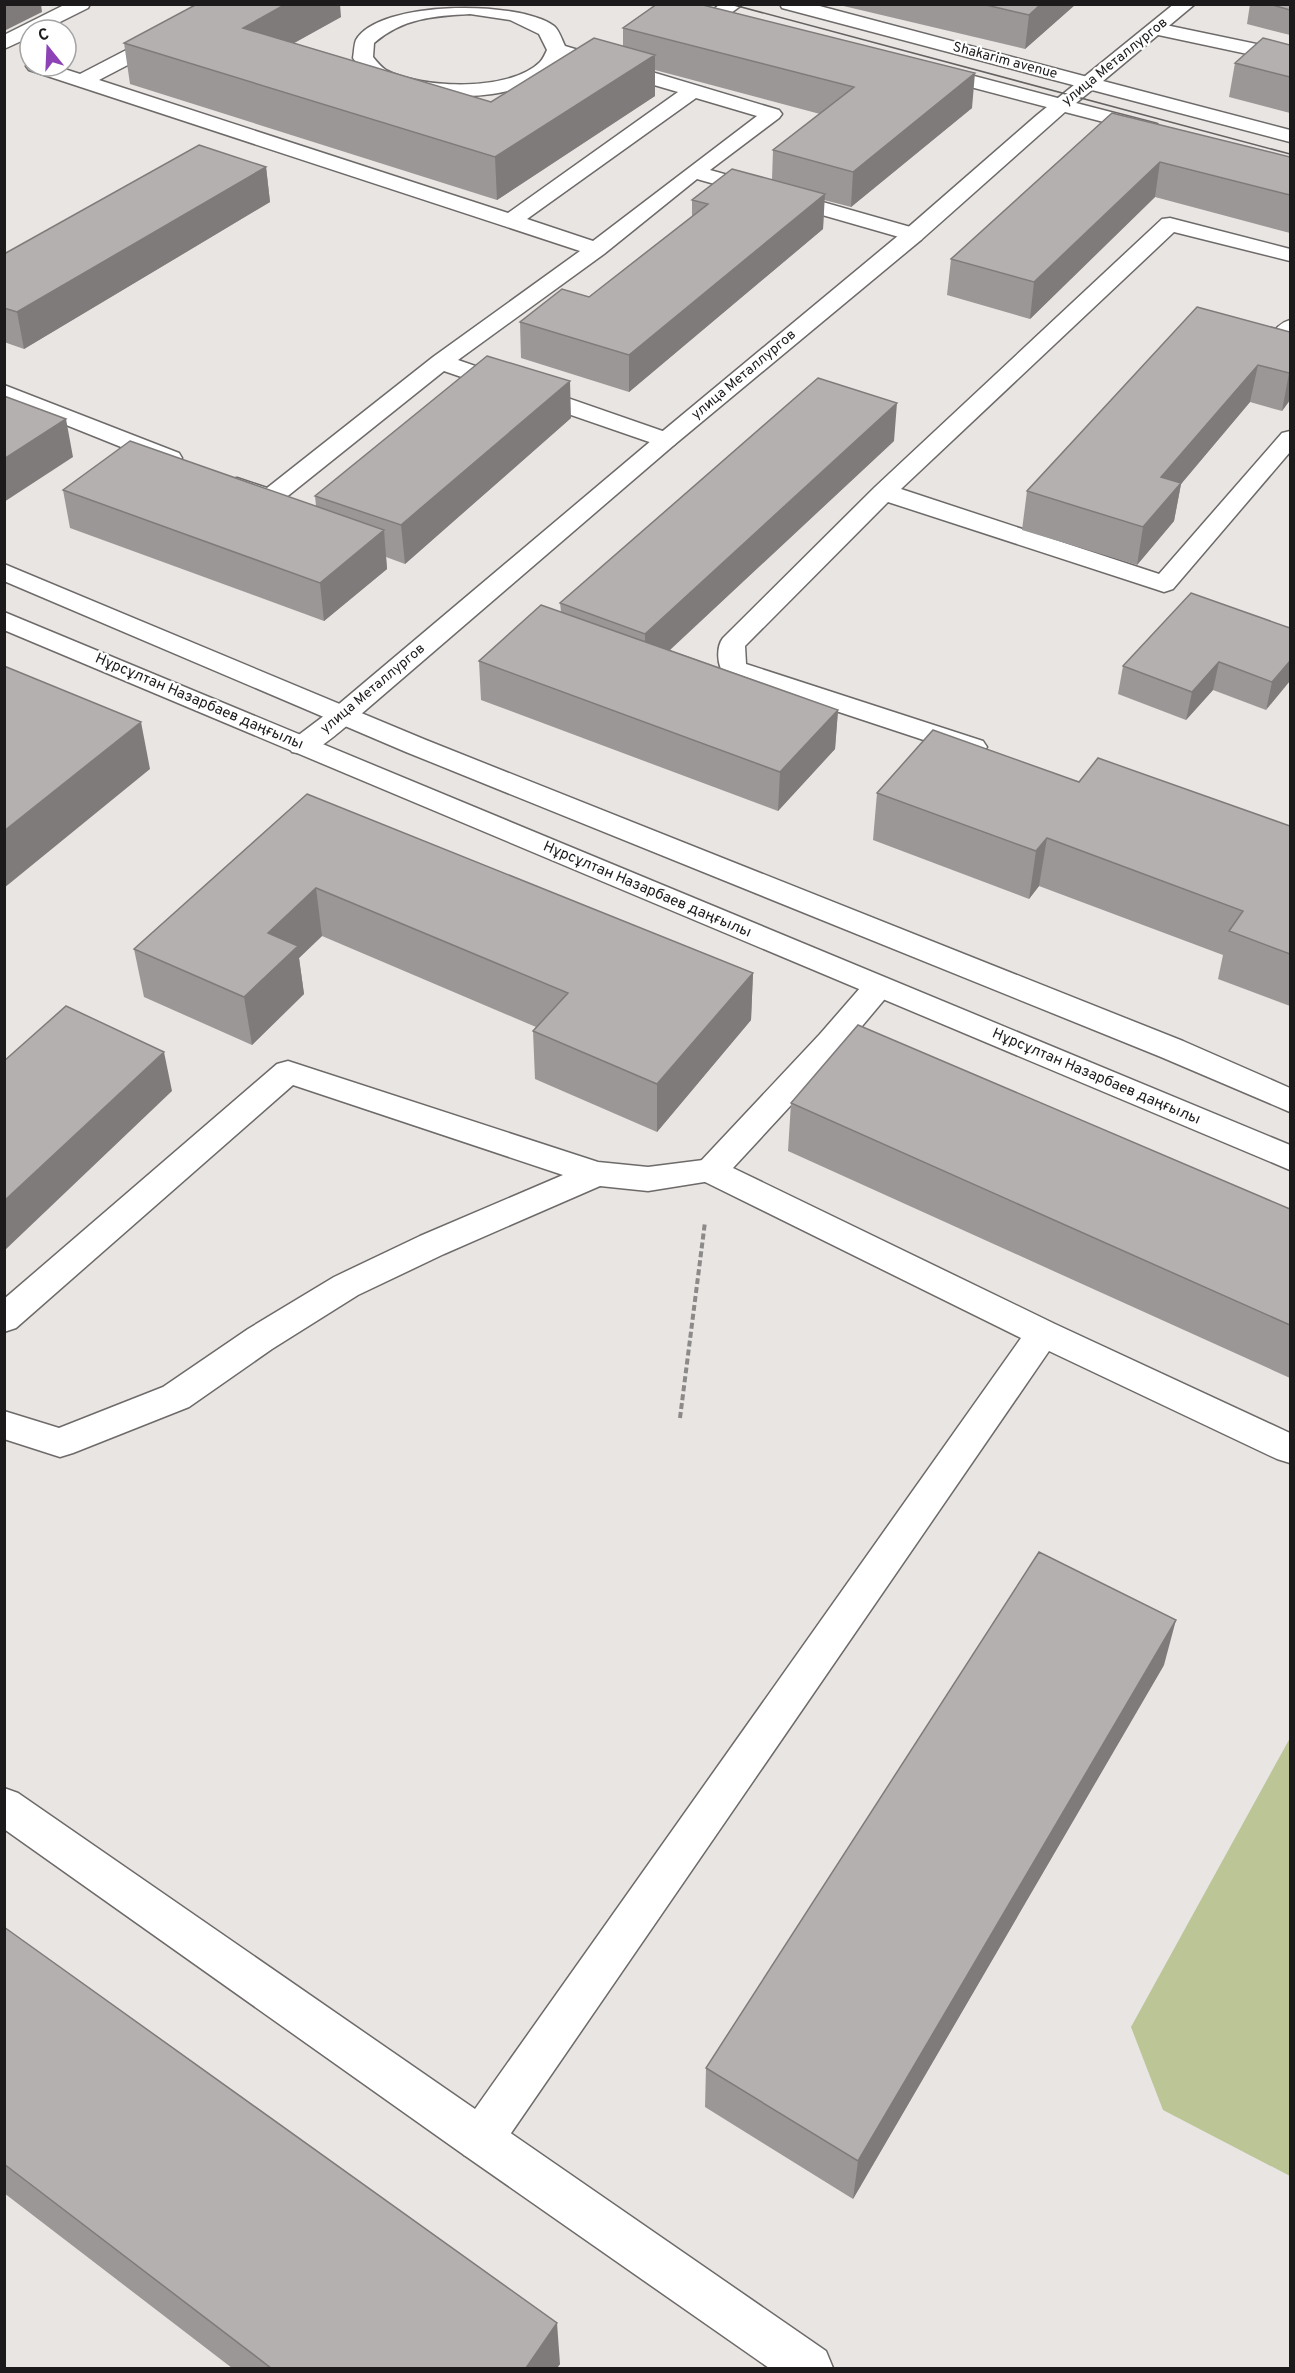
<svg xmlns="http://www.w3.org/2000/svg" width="1295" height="2373" viewBox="0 0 1295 2373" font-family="Overpass,sans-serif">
  <rect width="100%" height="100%" fill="#e8e5e3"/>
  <path fill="#bbc596" d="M1290 1738V2176L1163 2110 1131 2027Z"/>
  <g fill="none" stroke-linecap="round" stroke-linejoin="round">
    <defs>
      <path id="service" d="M66 4H90L88 8 44 30H30V37L4 49V35Z
        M215 4H239L237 8 99 80 508 213 678 92 562 58C532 107 418 103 372 78 365 74 358 65 353 58 354 53 354 45 356 40 379 0 519 0 554 26 559 30 562 40 565 46L779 110 782 114 779 118 710 170 921 230 924 235 921 240 913 241 697 179 604 254 458 360 674 435 678 440 674 445 666 447 658 445 444 371 279 503C266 506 233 496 225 485L228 480 237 478 267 488 433 357 580 251 29 70 26 66 30 62V66H55L80 74ZM470 14 510 20 539 34 547 50C545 54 543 59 540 62 510 92 421 89 386 70 381 67 377 62 373 57L374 43C403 18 434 16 470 14ZM696 98 757 116 593 241 527 219Z
        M720 4H743L723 19H709L707 15Z
        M1156 23 1290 51V63L1149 33 1147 29 1149 25Z
        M1170 218 1290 249V261L1174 232 901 489 1159 574 1282 433 1290 431V452L1173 589 1164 592 1155 589 888 502 745 646 746 664 983 741 987 747 983 753 973 755 963 753 724 674C717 665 716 647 723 638L875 487 1162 219Z
        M1290 320V348L1272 343 1269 338C1275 329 1280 323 1290 320Z
        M4 385 179 453 182 458 179 463 170 465 161 463 4 400Z
        M288 1061 598 1162 648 1167 711 1159 723 1163 727 1171 723 1179 648 1191 600 1186 444 1254 358 1295 272 1349 189 1407 73 1453 60 1457 4 1439V1411L59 1428 163 1387 248 1329 334 1277 420 1236 563 1175 293 1085 16 1328 4 1332V1299L277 1064Z
        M480 2117 496 2123 826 2351 833 2368H769L464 2155 458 2139 464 2123Z"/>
      <path id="minor" d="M780 4H812L1095 79 1098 83 1095 87 1088 89 782 8Z
        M932 65 1069 101 1072 105 1069 109 1062 111 925 75 922 71 925 67Z
        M878 977 889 980 893 987 889 994 842 1050 733 1168 1055 1324 1290 1433V1463L1277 1459 1049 1351 496 2155 480 2161 464 2155 4 1829V1788L18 1793 475 2109 1021 1338 699 1179 695 1171 699 1163 820 1034 867 980Z"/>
      <path id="tertiary" d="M1174 4H1195L1103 81 1290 130V142L1092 90 1076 103 1157 124 1160 128 1157 132 1150 134 1065 112 921 240 674 445 353 721C335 734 315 758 292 752L288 746 292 740 333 709 658 435 905 230 1037 115Z"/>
      <path id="primary" d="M4 564 426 740 1183 1041 1290 1088V1112L1161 1057 406 752 4 581Z
        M4 612 1290 1145V1170L4 630Z"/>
    </defs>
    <use href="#service" stroke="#6d6a69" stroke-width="3"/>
    <use href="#minor" stroke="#6d6a69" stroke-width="3"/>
    <use href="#tertiary" stroke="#6d6a69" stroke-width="3"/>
    <use href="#primary" stroke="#6d6a69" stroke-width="3"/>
    <path stroke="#8c8a89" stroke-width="4" stroke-dasharray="6 3" stroke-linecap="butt" d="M680 1418 705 1222"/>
    <use href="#service" fill="#fff" fill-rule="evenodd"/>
    <use href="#minor" fill="#fff" fill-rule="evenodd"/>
    <use href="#tertiary" fill="#fff" fill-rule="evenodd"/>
    <use href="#primary" fill="#fff" fill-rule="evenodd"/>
    <path stroke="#646261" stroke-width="1.5" d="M730 4 1290 154"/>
  </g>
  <path fill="#9b9796" d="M835 4H1076L1025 49Z
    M1250 4H1290V35L1247 24Z
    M341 17 294 43 491 102 623 46V28L972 108 851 207 824 200 823 229 629 392 521 358 520 322 589 297 692 217V200L772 179 773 150 820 114 655 70V96L497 200 130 84 124 43Z
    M1290 45V113L1229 97 1235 63Z
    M1112 113 1290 157V233L1155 197 1030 319 947 295 951 259Z
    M266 167 270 202 24 349 4 342V254Z
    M1290 332V400L1282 411 1250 402 1181 484 1174 521 1137 565 1022 530 1027 491Z
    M571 418 405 564 386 557 387 569 324 621 70 528 63 490 316 506 315 496Z
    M894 441 670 650 838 710 835 749 778 811 481 700 479 661 561 612 560 603Z
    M1290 628 1266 710 1213 690 1186 720 1118 694 1123 666Z
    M1079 782 1290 826V1006L1218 979 1223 955 1039 886 1029 899 873 840 877 793Z
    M307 794 753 973 751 1020 657 1132 535 1079 533 1031 536 1027 322 936 299 958 304 994 252 1045 144 997 134 949Z
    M791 1103 1290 1209V1378L788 1151Z
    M1164 1665 853 2199 705 2107 706 2068Z
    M4 1927 560 2364 557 2368H232L4 2193Z"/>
  <path fill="#7e7b7a" d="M4 4H41L42 12 4 31Z
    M286 4H340L341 17 247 69 243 28Z
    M1041 4H1076L1025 49 1029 15Z
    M655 55V96L497 200 495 157Z
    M975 73 972 108 851 207 853 172Z
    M1160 162 1155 197 1030 319 1034 282Z
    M266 167 270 202 24 349 17 312Z
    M825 194 823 229 629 392V355Z
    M1258 365 1250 402 1181 484 1174 521 1137 565 1143 527 1161 477Z
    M1290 372V400L1282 411 1289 373Z
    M570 381 571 418 405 564 401 525Z
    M897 403 894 441 645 673V634Z
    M66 419 73 457 4 502V459Z
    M384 530 387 569 324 621 320 583Z
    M1290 661V681L1266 710 1272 682Z
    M1219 662 1213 690 1186 720 1192 692Z
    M838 710 835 749 778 811 780 772Z
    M141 722 150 769 4 888V831Z
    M1047 838 1039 886 1029 899 1036 851Z
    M316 888 322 936 299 958 304 994 252 1045 244 997 268 933Z
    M753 973 751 1020 657 1132V1084Z
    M164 1052 172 1091 4 1251V1201Z
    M1176 1620 1164 1665 853 2199 858 2161Z
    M557 2323 560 2364 557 2368H526Z"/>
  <path fill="#b4b0af" stroke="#7e7b7a" stroke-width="1.5" d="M197 4H286L243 28 491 102 594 38 655 55 495 157 124 43Z
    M657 4H699L975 73 853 172 773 150 854 87 623 28Z
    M982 4H1041L1029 15Z
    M1269 4H1290V10Z
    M1263 38 1290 45V77L1235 63Z
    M1112 113 1290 157V195L1160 162 1034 282 951 259Z
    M199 145 266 167 17 312 4 308V254Z
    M732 169 825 194 629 355 520 322 562 289 589 297 708 204 692 200Z
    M1197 307 1290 332V372L1289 373 1258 365 1161 477 1181 483 1143 527 1027 491Z
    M487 356 570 381 401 525 315 496Z
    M818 378 897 403 645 634 560 603Z
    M4 396 66 419 4 459Z
    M130 441 384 530 320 583 63 490Z
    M1191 593 1290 628V661L1272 682 1219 662 1192 692 1123 666Z
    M541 605 838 710 780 772 479 661Z
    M4 666 141 722 4 831Z
    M933 730 1079 782 1098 758 1290 826V954L1229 931 1243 911 1047 838 1036 851 877 793Z
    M307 794 753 973 657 1084 533 1031 568 993 316 888 268 933 298 946 244 997 134 949Z
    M66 1006 164 1052 4 1201V1061Z
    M858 1025 1290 1209V1325L791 1103Z
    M1039 1552 1176 1620 858 2161 706 2068Z
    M4 1927 557 2323 526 2368H271L4 2164Z"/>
  <g text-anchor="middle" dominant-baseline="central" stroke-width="4.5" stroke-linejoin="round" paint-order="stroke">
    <g font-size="14" fill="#1c1a1a" stroke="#fff">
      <text transform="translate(1005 61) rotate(15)">Shakarim avenue</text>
      <text transform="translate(1115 62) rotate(-39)">улица Металлургов</text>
      <text transform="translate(744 375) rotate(-40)">улица Металлургов</text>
      <text transform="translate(373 689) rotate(-40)">улица Металлургов</text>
    </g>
    <g font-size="15" fill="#1c1a1a" stroke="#fff">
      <text transform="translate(199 702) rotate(23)">Нұрсұлтан Назарбаев даңғылы</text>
      <text transform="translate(647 890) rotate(23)">Нұрсұлтан Назарбаев даңғылы</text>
      <text transform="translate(1096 1077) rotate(23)">Нұрсұлтан Назарбаев даңғылы</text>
    </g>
  </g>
  <rect width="1295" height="2373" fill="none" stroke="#1c1a1a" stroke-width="12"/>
  <g transform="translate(48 48) rotate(342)"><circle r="28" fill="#ffffff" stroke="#a4a3a3" stroke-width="1.5"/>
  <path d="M0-4.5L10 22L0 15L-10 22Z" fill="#8d43b5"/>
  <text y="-9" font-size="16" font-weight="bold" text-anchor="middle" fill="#1c1a1a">С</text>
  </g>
</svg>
